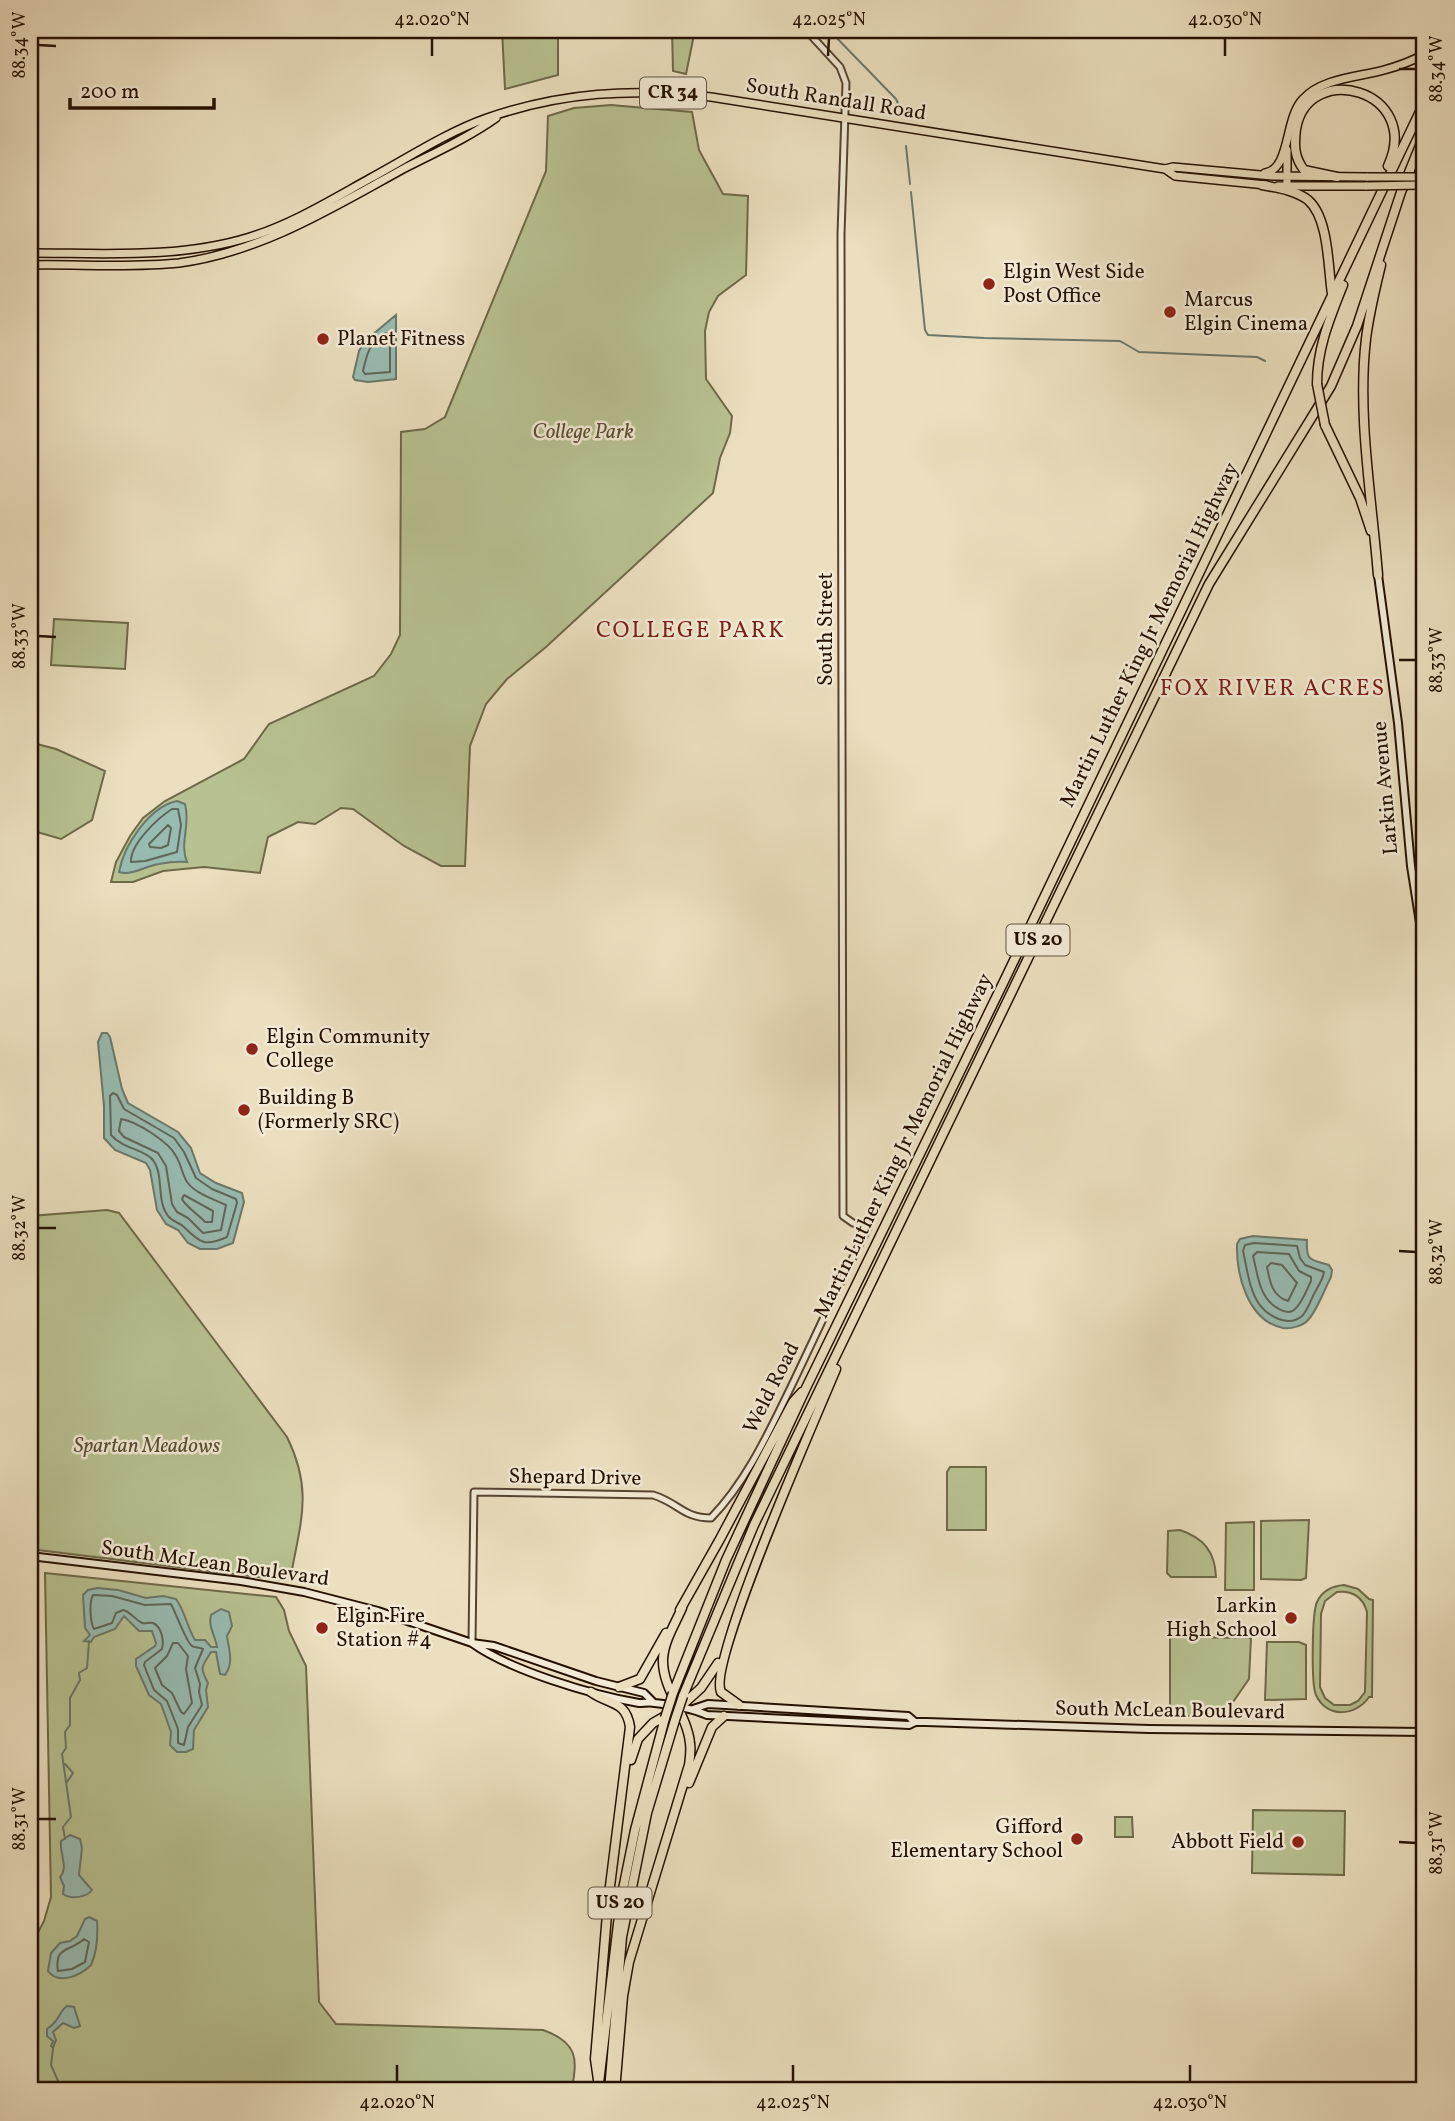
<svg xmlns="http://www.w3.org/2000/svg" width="1455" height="2121" viewBox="0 0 1455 2121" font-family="Vollkorn,serif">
  <rect width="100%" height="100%" fill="#ebdfbf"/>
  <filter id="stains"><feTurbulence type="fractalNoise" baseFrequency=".00286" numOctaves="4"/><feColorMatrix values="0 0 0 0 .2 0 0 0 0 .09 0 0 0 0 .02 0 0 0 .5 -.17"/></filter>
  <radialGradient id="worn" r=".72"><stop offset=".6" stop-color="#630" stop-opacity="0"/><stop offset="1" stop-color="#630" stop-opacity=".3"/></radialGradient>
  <path fill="#b8c191" stroke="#6e6949" stroke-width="2" fill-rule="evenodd" d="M502 30H558V75L505 89Z
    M672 30H695L686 74 673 71Z
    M611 105 692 112 699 150 723 194 748 196 746 275 718 296 709 312 705 331 706 379 732 416 730 433 720 458 713 493 546 647 507 679 486 704 470 746 465 866H441L404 846 353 809 341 808 315 824 298 822 268 837 260 873 204 867 163 871 133 882H111L116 862 130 836 143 818 165 801 244 759 269 724 374 676 391 654 400 635 401 432 425 429 445 417 546 171 548 116 574 108Z
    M54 619 128 623 125 669 51 665Z
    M33 743 56 749 105 771 92 820 61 839 30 830V745Z
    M107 1210 119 1213 287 1437C313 1490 301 1520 291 1575L282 1580 30 1549V1216Z
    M950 1467H986V1530H947V1472Z
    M1309 1520 1306 1578 1301 1580 1261 1579V1521Z
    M1254 1522V1590H1225L1226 1523Z
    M1180 1530C1204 1538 1215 1552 1216 1577H1171L1167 1573 1168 1531Z
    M45 1573 276 1597 284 1610 289 1631 306 1666 319 2002 336 2024 543 2030C577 2042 579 2059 571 2091H30V1948L44 1921 51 1897Z
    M1344 1585 1358 1589 1369 1599 1373 1600 1372 1697H1369C1356 1716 1327 1719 1316 1695 1311 1684 1312 1613 1317 1602 1322 1591 1332 1586 1344 1585ZM1337 1592C1352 1590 1363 1597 1367 1612L1365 1692 1358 1701 1350 1705H1334L1325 1698 1320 1687 1321 1614 1325 1601Z
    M1173 1637 1251 1638 1249 1679 1233 1702 1210 1716H1170V1639Z
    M1267 1642H1299L1306 1645V1699L1265 1700Z
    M1253 1810 1345 1811 1344 1875 1252 1873Z
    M1115 1817H1132L1133 1837H1115Z"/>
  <path fill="#98bcb2" stroke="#6a786b" stroke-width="2" d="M396 315V379L368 382 355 380 353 377 359 351 365 341Z
    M177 801 185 804C191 825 179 843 187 862 178 861 169 862 159 864 145 866 132 876 119 872 124 845 149 807 177 801Z
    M102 1033H107L110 1037 122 1089 128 1103 178 1132 191 1148 200 1173 216 1183 242 1193 244 1202 233 1243 217 1249H200L188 1243 178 1230 166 1224 157 1210 150 1170 146 1163 115 1150 104 1138V1106L98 1042Z
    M1253 1236 1307 1240C1306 1262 1310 1259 1329 1265L1332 1270 1331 1277C1325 1288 1317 1311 1308 1320 1303 1326 1291 1329 1283 1328 1248 1321 1236 1275 1237 1244L1240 1239Z
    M97 1588 118 1590 146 1598 163 1596 176 1599C185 1611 187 1627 195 1640H205L211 1647H217C215 1635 208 1627 211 1615L221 1609 229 1612 232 1626 227 1636C229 1650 234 1663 225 1675L220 1674 216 1652H211C202 1667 199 1666 208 1683L206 1690 208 1707 194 1730 193 1749 186 1752H177L170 1745 171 1732 161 1704 149 1695 136 1666V1659L155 1646 156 1643 152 1631H139L124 1616 115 1629 94 1637 91 1642 84 1641 90 1635 85 1628 83 1595 88 1590Z
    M70 1835 80 1839 82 1848 79 1875 92 1890C87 1897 71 1900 63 1894L64 1886 60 1877C69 1868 59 1852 61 1841Z
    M89 1917 97 1921C98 1936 97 1952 91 1965 80 1976 58 1985 48 1971L51 1953 60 1943 70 1941 77 1936 85 1919Z
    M67 2006 74 2007 80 2026 74 2028 63 2023 53 2032 56 2040 53 2048 51 2046 53 2041 47 2036V2029C61 2020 58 2012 67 2006Z"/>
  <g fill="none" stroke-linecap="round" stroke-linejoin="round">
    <path stroke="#5e665a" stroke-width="2" d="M385 333 390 335V372L365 374 363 371C368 350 368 347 385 333Z
      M172 809H178L181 825 177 852 145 861 131 862C130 844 158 818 172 809Z
      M168 825 171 828 168 845 161 848 150 847 149 844Z
      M113 1093 117 1095 124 1109 174 1138 184 1152 196 1178 212 1189 236 1199 237 1203 227 1237C205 1247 200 1243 184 1227 180 1223 174 1222 170 1218 155 1203 165 1176 153 1160 144 1149 123 1149 111 1135L110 1096Z
      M121 1119C136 1121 169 1142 176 1156 181 1164 182 1174 187 1182 196 1194 213 1199 226 1205L221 1230 203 1233 188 1218 177 1212 172 1204 166 1166 158 1153 124 1137 119 1131Z
      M184 1195 213 1211 212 1222H205C199 1215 185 1206 182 1199Z
      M1254 1243 1297 1246 1300 1258 1305 1265 1324 1272C1323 1279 1319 1285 1315 1292 1311 1299 1308 1310 1302 1316 1288 1328 1268 1316 1259 1304 1249 1289 1247 1268 1243 1251L1245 1245Z
      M1257 1252 1289 1254 1299 1271 1311 1277V1281C1307 1289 1302 1304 1294 1310 1289 1314 1284 1312 1279 1309 1259 1299 1258 1275 1253 1256Z
      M1271 1263 1282 1265 1297 1283 1288 1301C1272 1296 1270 1282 1267 1267Z
      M93 1595 112 1596 145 1605 171 1604C175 1611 187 1644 192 1646 195 1648 199 1647 203 1649L195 1668 200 1684 199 1692 202 1705 188 1727 184 1745 178 1743V1729L167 1701 154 1690 144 1665 145 1662 162 1649C164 1641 162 1627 153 1623 150 1622 144 1624 142 1623 134 1619 131 1612 123 1610L116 1613 112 1623 94 1629C90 1622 89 1602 93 1595Z
      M173 1643H178L188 1656 186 1669 192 1703 184 1714 181 1712 172 1693 162 1685 155 1668 167 1656Z
      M84 1939 89 1942 85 1962 72 1969 58 1971C54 1946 70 1952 84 1939Z"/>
    <path stroke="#6a786b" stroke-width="2" d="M829 30 896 99 903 115
      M906 146 910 184
      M911 192 925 330 928 335 984 338 1120 341 1139 352 1257 357 1265 361
      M65 1764 73 1773 67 1782
      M65 1839 63 1827 71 1817 62 1754 66 1748 65 1732 70 1725V1698L80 1680 79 1673 87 1668 89 1641
      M53 2048 51 2065 62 2090"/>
    <defs>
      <path id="tertiary" d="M472 1643 474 1492 653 1495C679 1503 683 1518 711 1518 746 1482 768 1434 790 1389 816 1335 840 1281 868 1228L853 1223 843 1216 841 234 846 83 840 67 806 30"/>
      <path id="secondary" d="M1378 575 1398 723 1411 866 1425 955
        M30 1556 241 1581 304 1592 378 1611 472 1643 494 1646 596 1681 644 1693 653 1702
        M472 1643C509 1670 592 1695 639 1703 644 1703 650 1702 655 1703 673 1705 691 1708 707 1715L909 1725 915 1722H926L1149 1729 1425 1732
        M693 1709 708 1704 908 1716 915 1722"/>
      <path id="primary" d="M1165 169 1175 176 1266 185
        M1265 173C1291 169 1284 119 1303 99 1322 78 1359 77 1384 70 1399 66 1412 61 1425 54
        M1278 186H1367
        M1287 186V150
        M30 253C103 253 179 259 250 237 292 224 331 200 369 179 406 159 447 132 487 118 562 92 632 88 711 97L1165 169 1173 167 1273 176 1368 177
        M30 265C77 264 133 268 179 263 261 252 332 208 403 169 434 153 468 138 496 118"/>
      <path id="motorway" d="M1337 177 1304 170C1294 157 1294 145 1296 129 1308 59 1423 90 1388 166
        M1262 185C1277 188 1295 190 1308 200 1329 218 1328 268 1332 294
        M1317 384C1317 348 1330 318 1343 285
        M1325 425 1360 498 1371 531
        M1378 575C1372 499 1357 414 1366 339 1369 314 1375 290 1381 265
        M680 1610 720 1539 793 1402 802 1392
        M619 1687 640 1679 666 1633
        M591 1692C609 1705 626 1700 630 1727L608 1902 595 2059 598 2080
        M673 1693 726 1560 806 1388 1007 975 1425 101
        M683 1696 754 1525 1209 584 1331 386 1357 326 1401 192 1425 133
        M739 1705 721 1692C707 1663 818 1413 836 1369
        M631 1760 638 1739 653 1723 679 1708 701 1688 718 1663
        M689 1783 712 1727 724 1716
        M598 2091 621 1899 635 1830 665 1718
        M609 2091 622 1937 647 1813 675 1720
        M615 2091 623 1996 629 1962 689 1765C690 1758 691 1750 690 1743 687 1714 662 1689 663 1659 664 1641 675 1624 682 1608"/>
    </defs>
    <use href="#tertiary" stroke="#564430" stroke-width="9"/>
    <use href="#secondary" stroke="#251101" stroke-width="10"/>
    <use href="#primary" stroke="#251101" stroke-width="10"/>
    <use href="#motorway" stroke="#251101" stroke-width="11"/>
    <use href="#tertiary" stroke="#f2ead5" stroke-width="5"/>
    <use href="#secondary" stroke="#f2ead5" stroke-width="6"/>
    <use href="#primary" stroke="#ebdfbf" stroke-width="7"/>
    <use href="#motorway" stroke="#ebdfbf" stroke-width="8"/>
    <defs>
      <path id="primary-bridge" d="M1368 177H1422
        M1367 186 1421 185"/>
      <path id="motorway-bridge" d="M1317 384 1325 425
        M665 1718 673 1693
        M675 1720 683 1696"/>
    </defs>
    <use href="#primary-bridge" stroke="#251101" stroke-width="10" stroke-linecap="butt"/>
    <use href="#motorway-bridge" stroke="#251101" stroke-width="11" stroke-linecap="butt"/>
    <use href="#primary-bridge" stroke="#ebdfbf" stroke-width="7"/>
    <use href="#motorway-bridge" stroke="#ebdfbf" stroke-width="8"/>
  </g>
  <path fill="none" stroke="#251101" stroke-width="2.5" d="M38 45 56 46M432 56V38M828 56 829 38M1225 56V38M1399 69H1416M38 636 56 637M1399 660H1416M38 1228H56M1399 1251 1416 1252M38 1819H56M1399 1842 1416 1843M397 2082V2065M793 2082V2065M1190 2082V2065"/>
  <g fill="#8f2418" stroke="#f2ead5" stroke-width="2.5">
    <circle cx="989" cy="284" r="7"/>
    <circle cx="1170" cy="312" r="7"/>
    <circle cx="323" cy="339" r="7"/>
    <circle cx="252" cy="1049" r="7"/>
    <circle cx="244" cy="1110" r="7"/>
    <circle cx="1291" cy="1618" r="7"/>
    <circle cx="322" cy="1628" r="7"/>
    <circle cx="1077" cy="1839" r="7"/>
    <circle cx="1298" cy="1842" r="7"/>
  </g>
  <g text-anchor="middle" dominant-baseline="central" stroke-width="5" stroke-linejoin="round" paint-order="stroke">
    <g fill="#f2ead5" stroke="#625241" stroke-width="2">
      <rect x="640" y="77.5" width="66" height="31" rx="5"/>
      <rect x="1006.5" y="924.5" width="63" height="31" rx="5"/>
      <rect x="588.5" y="1887.5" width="63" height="31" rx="5"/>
    </g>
    <g font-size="19" font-weight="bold" fill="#251101">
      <text x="673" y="93">CR 34</text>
      <text x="1038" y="940">US 20</text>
      <text x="620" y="1903">US 20</text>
    </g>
    <g font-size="21" fill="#251101" stroke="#f2ead5">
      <text transform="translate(836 100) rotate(9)">South Randall Road</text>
      <text transform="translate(826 629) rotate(-90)">South Street</text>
      <text transform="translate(1150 635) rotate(-64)">Martin Luther King Jr Memorial Highway</text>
      <text transform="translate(1386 788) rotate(-95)">Larkin Avenue</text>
      <text transform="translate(904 1146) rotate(-64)">Martin Luther King Jr Memorial Highway</text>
      <text transform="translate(772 1388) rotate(-63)">Weld Road</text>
      <text transform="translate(575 1478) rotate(1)">Shepard Drive</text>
      <text transform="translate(215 1564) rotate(8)">South McLean Boulevard</text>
      <text transform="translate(1170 1711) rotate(1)">South McLean Boulevard</text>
    </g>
    <g font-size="21" fill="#251101" stroke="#f2ead5" text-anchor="start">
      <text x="1003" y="272">Elgin West Side<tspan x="1003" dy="24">Post Office</tspan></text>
      <text x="1184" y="300">Marcus<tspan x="1184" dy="24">Elgin Cinema</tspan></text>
      <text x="337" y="339">Planet Fitness</text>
      <text x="266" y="1037">Elgin Community<tspan x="266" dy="24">College</tspan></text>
      <text x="258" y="1098">Building B<tspan x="258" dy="24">(Formerly SRC)</tspan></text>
      <text x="1277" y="1606" text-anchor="end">Larkin<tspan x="1277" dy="24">High School</tspan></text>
      <text x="336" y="1616">Elgin Fire<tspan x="336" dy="24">Station #4</tspan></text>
      <text x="1063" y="1827" text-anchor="end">Gifford<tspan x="1063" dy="24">Elementary School</tspan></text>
      <text x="1284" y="1842" text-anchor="end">Abbott Field</text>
    </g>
    <g font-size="21" font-style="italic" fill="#584f33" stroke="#f2ead5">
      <text x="583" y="432">College Park</text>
      <text x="147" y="1446">Spartan Meadows</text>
    </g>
    <g font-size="23" letter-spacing="2" fill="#7a1f14" stroke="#f2ead5">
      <text x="691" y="631">COLLEGE PARK</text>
      <text x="1273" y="689">FOX RIVER ACRES</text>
    </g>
  </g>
  <rect width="1455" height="2121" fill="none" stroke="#ebdfbf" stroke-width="77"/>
  <path d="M70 98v10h144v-10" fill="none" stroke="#251101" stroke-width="3.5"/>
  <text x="80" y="98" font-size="21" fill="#251101" stroke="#f2ead5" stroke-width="5" paint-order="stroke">200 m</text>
  <rect x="38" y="38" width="1378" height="2044" fill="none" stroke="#251101" stroke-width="2.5"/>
  <g font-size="18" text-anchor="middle" fill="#251101">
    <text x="432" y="25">42.020°N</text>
    <text x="829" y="25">42.025°N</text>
    <text x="1225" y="25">42.030°N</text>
    <text transform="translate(19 45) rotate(-90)" y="6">88.34°W</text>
    <text transform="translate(1436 69) rotate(-90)" y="6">88.34°W</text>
    <text transform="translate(19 636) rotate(-90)" y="6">88.33°W</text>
    <text transform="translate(1436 660) rotate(-90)" y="6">88.33°W</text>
    <text transform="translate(19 1228) rotate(-90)" y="6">88.32°W</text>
    <text transform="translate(1436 1252) rotate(-90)" y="6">88.32°W</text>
    <text transform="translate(19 1819) rotate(-90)" y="6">88.31°W</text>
    <text transform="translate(1436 1843) rotate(-90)" y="6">88.31°W</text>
    <text x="397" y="2108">42.020°N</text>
    <text x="793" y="2108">42.025°N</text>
    <text x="1190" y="2108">42.030°N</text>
  </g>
  <rect width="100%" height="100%" filter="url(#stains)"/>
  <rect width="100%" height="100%" fill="url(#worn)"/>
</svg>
